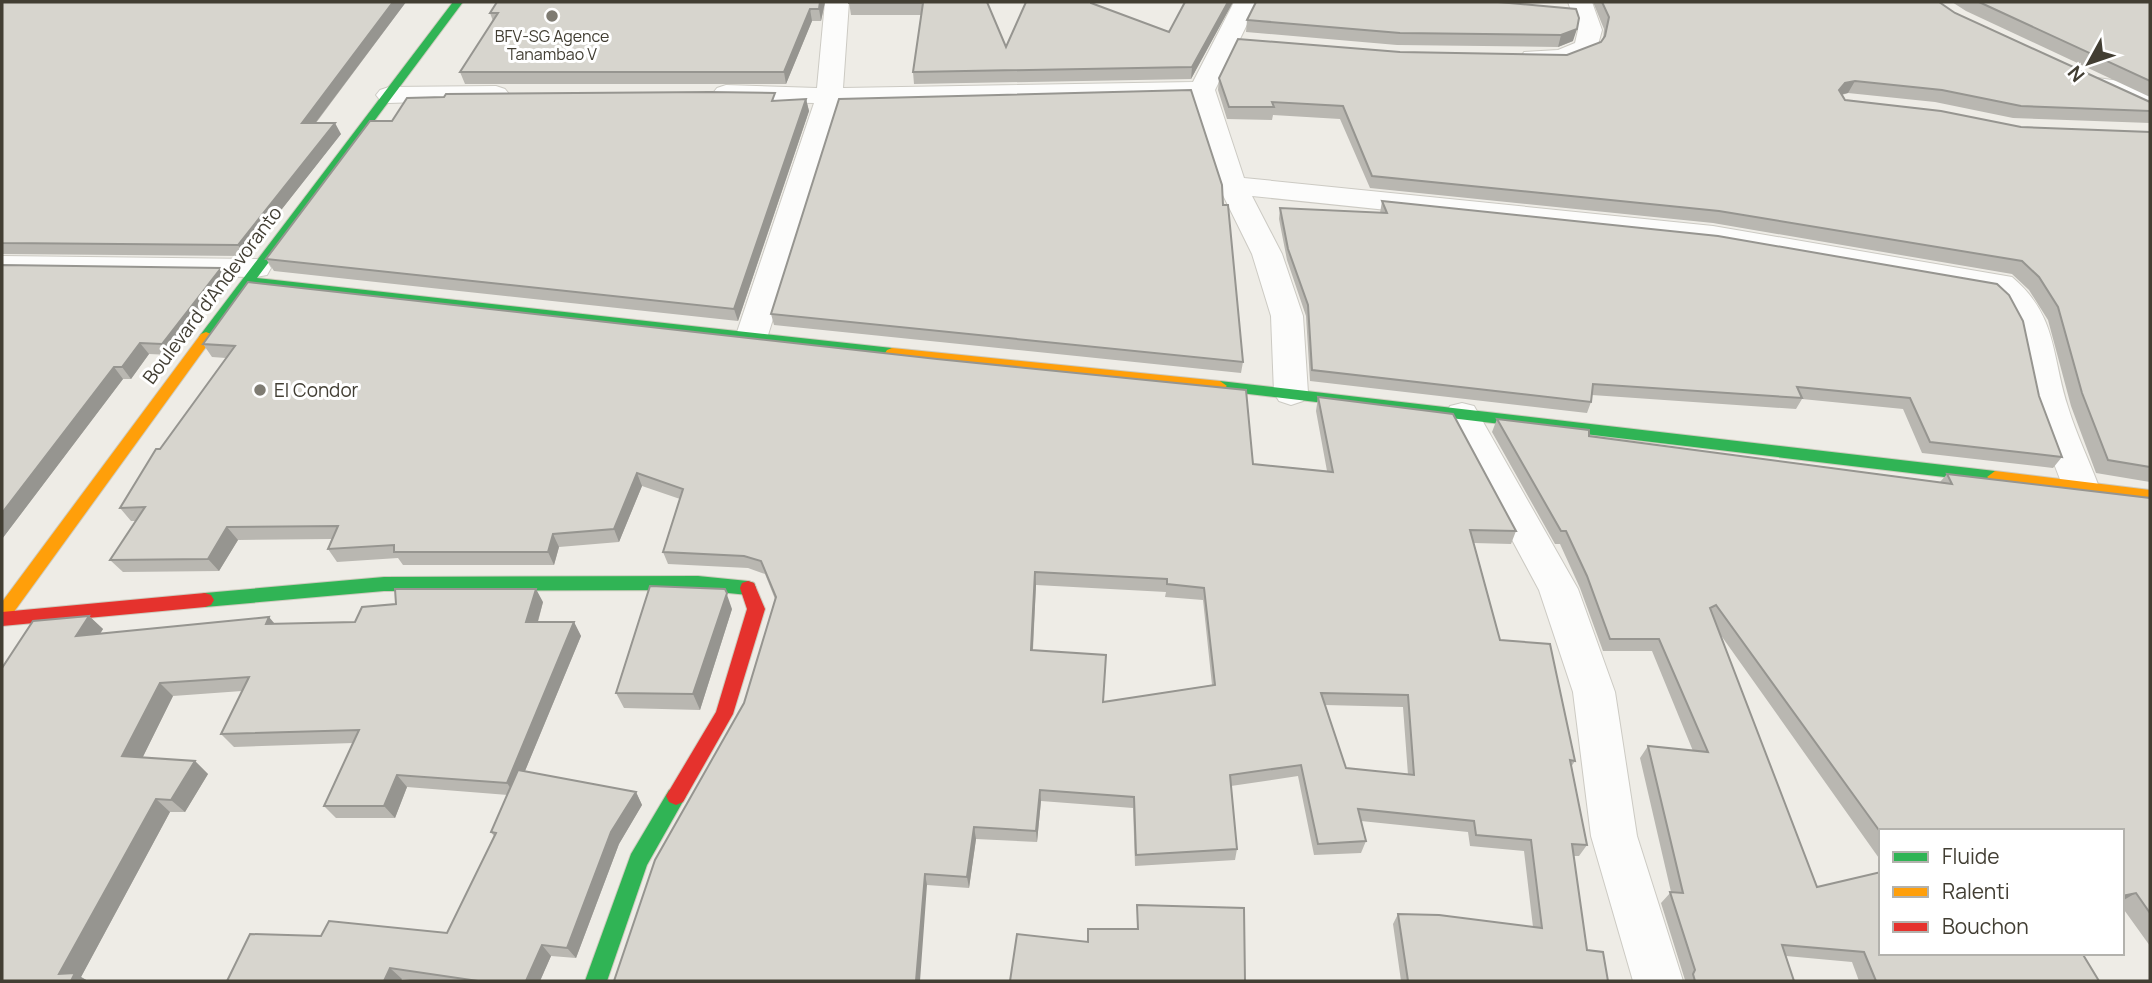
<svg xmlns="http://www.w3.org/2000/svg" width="2152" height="983" viewBox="0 0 2152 983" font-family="Manrope,sans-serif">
  <rect width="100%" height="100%" fill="#eeece6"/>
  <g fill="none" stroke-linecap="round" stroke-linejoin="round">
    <defs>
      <path id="street" d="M825 2H849L843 88 1193 82 1234 2H1258L1215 90 1244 178 1713 226 2012 277C2058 316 2051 355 2068 407 2076 434 2089 460 2099 487L2094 497 2081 501 2068 497 2063 487C2053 460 2041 433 2033 406 2020 363 2028 324 1991 292L1713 244 1252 196 1282 254 1303 316 1308 393 1303 401 1291 405 1279 401 1274 393 1271 316 1252 254 1218 185 1192 98 840 104 768 335 763 343 752 346 741 343 736 335 814 103 726 101 717 98 713 93 717 88 726 85 817 88Z
        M1568 2H1592L1602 30 1596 52 1562 65 1524 62 1521 57 1524 52 1558 50 1575 43 1578 30Z
        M2097 78 2150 85V101L2088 91 2084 86 2088 81Z
        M496 86 505 89 509 94 505 99 389 103 380 100 376 95 380 90 389 87Z
        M2 256 256 259 267 261 271 268 267 275 256 277 2 274Z
        M1462 403 1474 406 1578 589 1615 692 1637 836 1683 981H1633L1591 836 1573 692 1539 590 1445 415 1450 406Z"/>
      <path id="fast" d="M453 2H463L257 278 892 348 899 353 897 356 252 286 211 340H201L199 337 201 334Z
        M1220 381 1995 471 2003 477 1995 483 1215 390 1213 386 1215 382Z
        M698 576 748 581 754 583 756 588 754 593 748 595 698 590 384 591 205 607 199 605 196 600 199 595 205 593 384 577Z
        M676 787 683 790 686 796 647 865 607 981H585L631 854 669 790Z"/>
      <path id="slow" d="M206 332 211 334 213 337 211 340 8 620 2 622V602L201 334Z
        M892 348 1220 381 1227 386 1220 391 887 356 885 353 887 350Z
        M1995 471 2150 490V502L1995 483 1987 477Z"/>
      <path id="jam" d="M748 581 754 583 765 609 733 714 683 802 676 805 669 802 666 796 716 712 747 609 740 588 742 583Z
        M205 593 211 595 214 600 211 605 205 607 2 626V612Z"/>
    </defs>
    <use href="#street" stroke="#cccac3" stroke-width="2"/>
    <use href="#fast" stroke="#cdcabd" stroke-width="2"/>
    <use href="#slow" stroke="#cdcabd" stroke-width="2"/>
    <use href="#jam" stroke="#cdcabd" stroke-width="2"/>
    <use href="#street" fill="#fcfcfb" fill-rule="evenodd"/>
    <use href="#fast" fill="#30b455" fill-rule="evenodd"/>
    <use href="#slow" fill="#ff9f0a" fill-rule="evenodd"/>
    <use href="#jam" fill="#e5322d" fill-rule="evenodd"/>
  </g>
  <path fill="#b9b7b1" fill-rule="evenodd" d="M2 2H406L316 123 341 134 245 256 2 254Z
    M825 2 821 21H812L786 84H465L460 72 493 21 490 13Z
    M849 2H987L1006 47 1094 4 1169 32 1185 2H1233L1191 79 914 84 913 72 922 15H851Z
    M1498 2 1573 41 1558 47 1397 45 1246 32 1247 20Z
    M1593 2H1939L1955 13 2150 102V124V123L2013 118 1935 102 1848 93 1842 95 1845 100 2021 127 2150 132V482L2096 473 2071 406 2048 320 2029 290 2012 274 1713 223 1370 188 1340 119 1273 115 1272 120 1227 119 1218 90 1219 78 1400 52 1567 55 1601 42 1603 40 1604 29Z
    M1952 2H2150V97L1966 11Z
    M806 99 809 111 738 321 274 271 266 259 392 121Z
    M1382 201 2039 396 2062 457 2053 468 1922 453 1903 409 1802 399 1796 409 1592 395 1591 402 1587 413 1310 381 1306 316 1287 260 1279 219 1280 208 1380 213Z
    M1223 205 1243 362 1241 373 774 325 771 314Z
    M2 265 221 268 228 279 171 355 149 354 131 379H123L2 539Z
    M248 282 1253 464 1327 471 1316 411 1318 397 1516 531 1511 544 1474 543 1500 640 1575 761 1571 767 1587 845 1579 856H1573L1587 950 1608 981H1401L1393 924 1398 914 1533 927 1524 851 1470 846 1468 832 1361 821 1366 841 1361 853 1314 855 1298 776 1231 786 1237 849 1235 860 1135 866 1133 808 1041 801 1037 842 976 839 969 888 927 885 744 703 775 599 765 574 748 568 668 564 663 552 680 499 642 486 619 542 559 547 554 565H403L398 558 337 562 328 549 332 539 238 540 219 571 123 572 110 560 136 521H131L120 508 160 449 226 358 212 357 203 344ZM1036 585 1166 592 1165 597 1203 600 1212 685 1104 702 1033 650ZM1325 705 1403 707 1408 775 1346 768Z
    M1497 419 1589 436 1940 482 1947 474 2150 498V946L2122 907V831H1881V861L1720 634 1817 887 2099 981H1859L1852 962 1786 956 1794 981H1685V980L1661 903 1671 892 1640 758 1648 746 1693 751 1652 651H1603L1580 588 1560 544H1555L1492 432Z
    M543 602 538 622H574L581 636 525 771 636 792 642 805 619 844 576 958 551 956 540 981H418L402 979 400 981H227L321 936 447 933 494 836 491 832 508 795 407 787 395 818H336L324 806 353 743 234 747 221 734 242 691 173 696 142 758 195 761 208 774 185 812H170L81 977 88 981H2L89 616 103 629 100 634 275 624 355 622Z
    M732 609 700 710 624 708 616 693Z"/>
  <path fill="#969590" d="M393 2H406L307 134 302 123Z
    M820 2H825L821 21 819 9Z
    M1228 2H1233L1191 79 1192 67Z
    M810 9 812 21 786 84 784 72Z
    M1577 29 1573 41 1558 47 1561 35Z
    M1855 81 1848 93 1838 95 1839 90 1845 83Z
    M806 99 809 111 738 321 734 309Z
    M335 123 341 134 245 256 238 245Z
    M221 268 228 279 171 355 162 344Z
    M140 343 149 354 131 379 122 367Z
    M114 367 123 379 2 539V513Z
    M637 473 642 486 619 542 614 529Z
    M227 527 238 540 219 571 208 559Z
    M553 534 559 547 554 565 548 552Z
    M1035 572 1036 585 1032 662 1031 650Z
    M536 589 543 602 534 635 526 622Z
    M725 589 732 609 700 710 693 694Z
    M89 616 103 629 90 649 76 636Z
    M269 617 280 630 266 624Z
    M574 622 581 636 515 795 507 783Z
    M160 683 173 696 137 769 122 756Z
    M195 761 208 774 185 812 171 800Z
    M397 775 407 787 395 818 384 806Z
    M1040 790 1041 801 1037 842 1036 831Z
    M636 792 642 805 619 844 576 958 567 948 611 832Z
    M156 799 170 812 81 977 88 981H71L59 974Z
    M974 827 976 839 969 888 967 877Z
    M925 874 927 885 920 981H916Z
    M2136 893 2122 901V896Z
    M542 945 551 956 540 981H526Z
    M390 968 402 979 400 981H384Z"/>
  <path fill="#d7d5ce" stroke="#969590" stroke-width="2" fill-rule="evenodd" d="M2 2H393L302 123H335L238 245 2 243Z
    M497 2H820L819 9H810L784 72H460L498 13H490Z
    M849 2H987L1006 47 1026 2H1091V3L1169 32 1185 2H1228L1192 67 913 72 923 3H849Z
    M1256 2H1498L1576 9 1579 18 1577 29 1561 35 1400 33 1247 20Z
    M1602 2H1939L1955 13 2150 102V111L2021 106 1942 90 1855 81 1845 83 1839 90 1845 100 1941 111 2021 127 2150 132V467L2108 460 2082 393 2058 307 2039 277 2022 261 1719 211 1372 176 1343 106 1272 102 1274 107H1229L1219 78 1238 39 1400 52 1567 55 1601 42 1605 36 1609 17Z
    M1979 2H2150V81Z
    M1191 90 1222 185 1223 205H1228L1243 362 771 314 839 99Z
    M710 92 775 93 772 101 806 99 734 309 266 259 370 121H392L407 98 444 97 446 94Z
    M1382 201 1718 236 1997 284 2009 295 2023 321 2039 396 2062 457 1930 442 1910 398 1797 387 1802 398 1593 384 1591 402 1312 370 1308 305 1288 249 1280 208 1387 213Z
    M2 265 221 268 162 344 140 343 122 367H114L2 513Z
    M248 282 937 359 1246 390 1253 464 1333 472 1318 397 1453 414 1516 531 1470 530 1500 640 1550 644 1575 761 1570 760 1587 845 1572 844 1587 950 1603 952 1608 981H1408L1398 914 1439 915 1542 928 1531 840 1476 835 1474 821 1358 809 1366 841 1318 844 1301 765 1230 775 1237 849 1136 855 1134 797 1040 790 1036 831 974 827 967 877 925 874 916 981H614L655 860 744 703 776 597 761 561 744 556 663 552 683 489 637 473 614 529 553 534 548 552H394V545L328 549 338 526 227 527 208 559 110 560 145 507 120 508 156 449H160L235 346 203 344ZM1035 572 1167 579V584L1204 588 1215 685 1103 702 1106 655 1031 650ZM1321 693 1408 695 1414 775 1346 768Z
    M1497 419 1589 430V436L1952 484 1947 474 2150 498V913L2136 893 2122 896V831H1881V833L1716 605 1710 608 1817 887 1881 872V953H2082L2099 981H1876L1864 952 1782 945 1794 981H1695L1693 974 1695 970 1670 892 1683 893 1648 746 1708 752 1659 639H1610L1587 576 1566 531H1561Z
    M650 586 725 589 727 593 693 694 616 693Z
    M395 589H536L526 622H574L507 783 397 775 384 806H324L359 730 221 734 249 677 160 683 122 756 195 761 171 800 156 799 59 974 75 973 71 981H2V668L33 621 89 616 76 636 269 617 266 624 355 622 362 607 396 604Z
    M518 770 636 792 611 832 567 948 542 945 526 981H478L390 968 384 981H227L250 934 321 936 329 921 447 933 496 833 491 832Z
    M1137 905 1244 908 1245 981H1010L1017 934 1088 942V929H1138Z"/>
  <g fill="#7e7b72" stroke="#fff" stroke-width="2.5">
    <circle cx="552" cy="16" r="7"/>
    <circle cx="260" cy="390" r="7"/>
  </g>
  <g text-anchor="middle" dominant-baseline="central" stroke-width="6" stroke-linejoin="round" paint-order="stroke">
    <g font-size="16" fill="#423e33" stroke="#fff">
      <text x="552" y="36">BFV-SG Agence<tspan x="552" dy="18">Tanambao V</tspan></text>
    </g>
    <g font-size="19" fill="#423e33" stroke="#fff">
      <text transform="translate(212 295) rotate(-53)">Boulevard d'Andevoranto</text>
    </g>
    <g font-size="19" fill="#423e33" stroke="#fff" text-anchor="start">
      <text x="274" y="390">El Condor</text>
    </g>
  </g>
  <rect width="2152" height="983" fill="none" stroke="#423e33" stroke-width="7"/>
  <rect x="1879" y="829" width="245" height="126" fill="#ffffff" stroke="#b3b2ad" stroke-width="2"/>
  <rect x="1893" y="852" width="35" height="10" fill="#30b455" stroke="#b3b2ad" stroke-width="2"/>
  <text x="1942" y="864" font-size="21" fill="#423e33">Fluide</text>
  <rect x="1893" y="887" width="35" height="10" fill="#ff9f0a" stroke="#b3b2ad" stroke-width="2"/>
  <text x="1942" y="899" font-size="21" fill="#423e33">Ralenti</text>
  <rect x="1893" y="922" width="35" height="10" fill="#e5322d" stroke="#b3b2ad" stroke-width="2"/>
  <text x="1942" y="934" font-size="21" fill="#423e33">Bouchon</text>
  <g transform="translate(2089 63) rotate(230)" stroke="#ffffff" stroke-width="5" paint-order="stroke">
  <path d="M0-5L12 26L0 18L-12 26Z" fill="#423e33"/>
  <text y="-10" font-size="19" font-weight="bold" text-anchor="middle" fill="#423e33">N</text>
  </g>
</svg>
